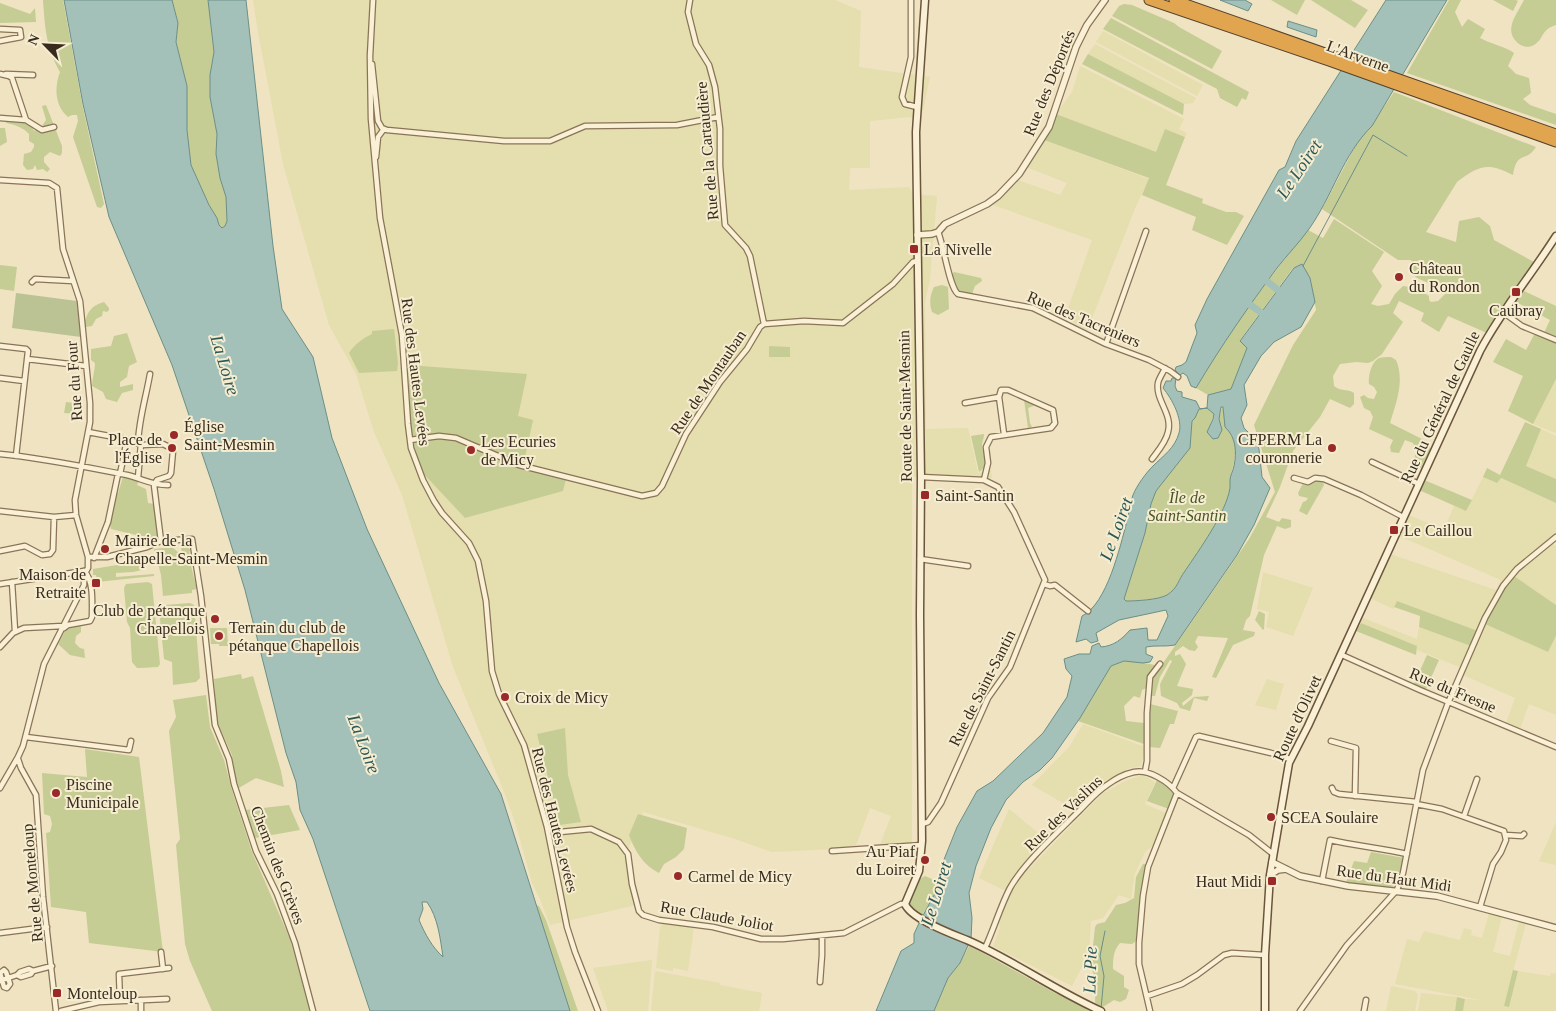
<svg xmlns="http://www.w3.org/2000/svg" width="1556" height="1011" viewBox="0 0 1556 1011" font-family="'Times New Roman',serif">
  <rect width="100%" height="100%" fill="#efe3c1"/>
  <path fill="#e5deae" d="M253 0H835L861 11 859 67 930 77 921 120 909 117 870 121V168H850L849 190 909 187 913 194 937 196 930 279 925 302 926 429 968 428 978 473 991 470 992 478 912 477V845L879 847 891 816 870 808 855 848 772 852 732 838 643 812 628 850 636 905 550 925 540 899 532 883 516 825 505 794 453 667 402 495 374 432 356 374 329 325 283 164 258 32Z
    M1103 31 1203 85 1197 96 1096 42Z
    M1095 44 1196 98 1193 103 1184 104 1088 54Z
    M1080 66 1184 119 1179 129 1187 133 1185 137 1165 129 1156 153 1056 114 1072 92Z
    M1044 140 1149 179 1136 206 1087 331 1065 317 1092 240 993 205 1018 180 1060 195 1067 183 1026 167Z
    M1556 379V433L1533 424Z
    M1541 429 1556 436V479L1526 466Z
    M1483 477 1497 483 1500 478 1556 503V533L1515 568 1478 631 1397 601 1393 609 1370 598 1390 554 1496 590 1501 580 1399 536 1409 515 1444 530 1454 506 1466 511Z
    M1551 543 1556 546V605L1514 576 1538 555 1537 554Z
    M1263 572 1313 588 1293 636 1266 627 1269 612 1257 609Z
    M1363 618 1417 639 1419 627 1471 646 1462 668 1417 650V646L1361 623Z
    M1485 624 1548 652 1556 636V715L1529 704 1520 729 1506 723 1515 698 1463 675Z
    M1267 679 1284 684 1276 710 1255 705Z
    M1083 724 1145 747 1141 766 1130 768 1101 783 1073 809 1032 785 1069 747Z
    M1142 775 1155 782 1145 804 1166 813 1153 845 1145 852 1135 873 1131 899 1119 895 1103 918 1091 921 1089 953 1072 986 993 946 1000 928 999 921 1011 892 1022 876 1102 794 1125 781Z
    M1009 809 1047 840 1013 879 1006 891 979 878Z
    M1556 822V865L1539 861Z
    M1489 913 1502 917 1493 952 1510 956 1519 921 1526 923 1504 1006 1509 1007 1518 971 1550 976 1551 973 1556 974V1011H1463L1465 999 1481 1000 1395 984 1407 939 1419 942 1424 931 1460 940 1464 928 1472 930 1471 935 1482 938Z
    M665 923 694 927 688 971 673 968V971L656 968 660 928 662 924Z
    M652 960 648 1011H608L593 968Z
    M655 971 720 983V985L762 993 759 1011H651Z
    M1391 986 1415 991 1418 995 1415 1011H1386Z
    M1421 993 1457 997 1455 1011H1418Z"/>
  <path fill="#c5cd95" d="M43 0H63L83 108 104 204 101 208 97 207 73 137 78 121 77 115H72L68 117C55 106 54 88 60 72 46 47 45 28 43 0Z
    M172 0H208L214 52 210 75V97L217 134 216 154 220 178 226 197 227 221 225 226 222 228 219 225 217 218 209 205 191 165 187 129V86L176 42 178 22Z
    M1271 0H1305L1297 15Z
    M1311 0H1351L1368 10 1355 28Z
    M1449 0H1461L1455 12 1462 27 1468 19 1485 29 1480 38C1491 44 1504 46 1514 53L1508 66 1516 74 1529 78 1531 93 1523 99 1530 105 1556 114V125L1407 73Z
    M1493 0H1516L1518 1 1513 11Z
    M1524 0H1556V25C1540 30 1545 38 1534 45 1529 48 1524 47 1519 44 1502 31 1517 14 1524 0Z
    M0 3 30 14 35 8 36 22 0 23Z
    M1124 4 1132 5 1174 23 1179 27 1222 51 1212 69 1112 16 1119 6Z
    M1111 18 1249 92 1246 100 1242 98 1237 107 1220 98 1217 89 1103 29Z
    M1088 54 1184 104 1183 115 1082 64Z
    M1394 92 1536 147C1526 163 1517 150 1513 175 1488 162 1479 165 1457 182L1426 232 1456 242 1459 221 1479 217 1490 226 1494 240 1534 262 1487 333 1448 316 1439 332 1421 321 1424 313 1399 301 1393 313 1403 322 1382 354 1373 361 1368 363 1356 362 1340 364 1333 376 1334 386C1341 392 1347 388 1354 393V404L1350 408 1330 399 1320 417 1293 451 1280 487 1266 517 1279 522 1282 518 1291 520V527L1285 529 1277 526 1264 555 1250 616 1246 620 1243 630 1255 632 1254 636 1233 645 1216 678 1212 677 1228 638 1198 636 1195 642 1198 647 1195 651 1189 650 1183 646 1175 652V656L1180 654 1186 664 1177 686 1193 689 1192 695 1182 703 1183 706 1194 697 1209 696 1207 701 1194 698 1190 711 1180 708 1177 703 1161 696 1160 684 1172 661 1170 660 1160 677 1155 696H1149L1147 688 1142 690 1140 698 1134 696 1124 706 1126 721 1144 723V744L1078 721 1111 666 1126 660 1161 666 1249 539 1275 492 1254 425 1293 345 1316 310 1310 278 1302 265 1293 268 1240 340 1247 348 1231 389 1208 395 1196 388C1229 332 1267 280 1308 230L1323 238 1334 219 1384 252 1372 271 1382 286 1371 304 1378 306 1389 304 1395 294 1403 286C1412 287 1422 291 1429 296V300L1431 302 1438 301 1445 294 1442 289 1417 278 1411 273 1413 264 1411 260H1398L1322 209 1360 137 1372 125Z
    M46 105 62 146V153L60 156 50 152 44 157V162L50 169 47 172 43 169 37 170 35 165 33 169 27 170 23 165 24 154 31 152 34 147V144L29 141V134C22 127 16 125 6 123V121L21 120 31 125 34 131 42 126 46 120 42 106Z
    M1056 114 1156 152 1165 129 1185 137 1166 185 1203 199 1202 203 1226 212H1236L1244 216 1227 245 1192 230 1196 217 1142 195 1149 178 1044 140Z
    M0 128H5L7 142 0 146Z
    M0 265 17 267 14 291 0 289Z
    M954 272 981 278 982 281 975 286 972 294C957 291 956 290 951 276Z
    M942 285 948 287 949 309 938 315 932 312C929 303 930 295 934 287Z
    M1524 291 1556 306V338L1544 333 1550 320 1516 302Z
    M104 302 109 308V310L107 312 103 311 102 316 96 319 92 326 86 327 84 324C88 311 91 306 104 302Z
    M394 329 398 363 397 371 359 373 349 353C354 345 363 338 372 334V331Z
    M127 333 137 362 129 366 127 377 120 382V387L133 384V390L122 393 117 402 106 399 103 392 92 386C92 378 95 371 95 363L91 360V349L111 346 114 336Z
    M1535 333 1556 342V379L1533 424 1508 411 1523 376 1493 362 1506 339 1526 350Z
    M769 346 790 347V357H769Z
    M1391 357 1396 360C1405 381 1396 403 1390 423L1426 441 1431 449 1421 468 1413 465 1416 451 1413 443 1405 440 1399 453 1391 452 1390 447 1393 440 1369 429 1373 417 1370 411 1364 408 1360 397 1364 395 1368 398 1374 399 1377 392 1374 387 1369 384C1368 377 1371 362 1379 358 1382 357 1388 357 1391 357Z
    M408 365 527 374 518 416 533 420 523 467 566 479 563 491 465 518 421 471 411 433Z
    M1024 400 1035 403 1036 405 1028 408 1030 423 1032 427 1028 428Z
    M66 402 74 403 73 405H76L74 411 77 412 76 414 64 413Z
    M1222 407H1223C1222 422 1234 432 1235 446 1236 460 1232 468 1230 480 1230 482 1231 485 1230 487 1227 511 1199 551 1185 571 1178 580 1178 588 1167 595 1158 600 1135 601 1125 601L1124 599 1145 533 1151 504 1156 491 1190 448 1192 421 1195 418 1199 409 1207 408 1214 414 1207 432 1222 431 1219 419Z
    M1525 422 1541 429 1526 466 1556 479V503L1501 478 1497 483 1483 477 1487 468 1500 475Z
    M984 434C984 439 982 441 982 446 983 456 990 465 979 472L971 436Z
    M123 477 139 480 137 485 146 489 148 503 154 504 158 541 135 548 136 535 111 529 110 525 115 494 118 493Z
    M1319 479 1323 482 1324 485 1307 515 1299 511 1303 502 1306 501 1308 498 1299 496 1298 493 1303 483 1307 484Z
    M1424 480 1472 500 1466 511 1419 490Z
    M172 547 179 553H182L181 548 186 547 190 549 189 559 171 556 157 557V552L154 551V549Z
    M172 558 189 562 191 566 197 589 192 590V593L163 596 161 575 157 559Z
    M141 561 143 563 142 570 133 572 116 573V577L154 574V576L97 582 96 575H93V569Z
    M1514 576 1556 605V636L1548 652 1485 624C1492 607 1501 590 1514 576Z
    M148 582 152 584 160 664 158 667 140 668H137L132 662 130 628 127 622 124 588 126 584Z
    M1397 601 1478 631 1471 646 1419 627 1420 616 1394 607Z
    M190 603 194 605 200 678 196 682 173 685 172 662 164 659 159 609 165 605Z
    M1259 611 1265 614 1264 629 1263 630 1255 620Z
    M1361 623 1417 646 1416 655 1356 631Z
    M79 625 81 626V632L76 636 75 643 80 648 84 649 85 658 70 655 58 644 66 629Z
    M210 628H227L228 646H219V644H211Z
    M1427 655 1439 660 1425 691 1413 686Z
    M241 674 242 679 253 676 281 771 284 787 256 778 237 789 232 755 216 719 214 679Z
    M206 695 210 727 224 760 232 790 252 852 290 939 310 1011H212L190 961 185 944 176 845 180 839 169 731 176 717 173 700Z
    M1150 704 1178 711 1174 724H1170L1160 748 1149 747Z
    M565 728 568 775 581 822 560 825 537 734Z
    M85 749 139 757 163 952 89 943 86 912 51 907 46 833 50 832 52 824 50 816 44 814 42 773 87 777Z
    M1157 780 1175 792 1169 809 1147 801Z
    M289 805 300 830 255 838 245 810Z
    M638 814 687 828 684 849 676 857 664 864 659 873C643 865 635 851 629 835Z
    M1371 852 1404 858 1401 875 1397 884H1393L1394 890 1346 883 1354 861 1367 863Z
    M1143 864H1146V867L1136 941 1132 944 1120 943C1113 951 1113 959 1113 969L1124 976V987L1129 990 1126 999 1120 1002 1114 1000 1103 1007 1098 1005 1095 1002 1096 979 1089 964 1092 956 1095 927 1097 924 1105 922 1116 905 1125 903 1134 898 1136 877Z
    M925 876 932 879 936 885 935 895 922 915 914 912 910 907V900L918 880Z
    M532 904 539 906 546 920 578 1011H568Z
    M969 946 983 953 1055 993 1096 1011H934L948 978 960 963Z
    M1513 970 1518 971 1509 1007 1504 1006Z
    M1457 997 1465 999 1463 1011H1455Z"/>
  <path fill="#bbc294" d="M16 293 77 301 81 337 12 328Z"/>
  <path fill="#a4c1b9" stroke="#6b8f87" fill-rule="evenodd" d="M64 0H172L178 23 176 42 187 86V130L191 165 209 205 217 218 219 225 222 228 225 226 227 221 226 197 220 178 216 154 217 134 210 97V75L214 52 208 0H246L273 246 282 309 313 357 332 438 367 529 439 683 501 794 570 1011H370L313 839 300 810 296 782 286 753 245 590 214 489 172 365 109 217 83 104ZM422 902H427C438 918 440 937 443 957 432 947 425 934 419 920L423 909Z
    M1220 0H1245L1252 4 1248 11Z
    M1386 0H1447L1372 126C1343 154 1332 197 1309 229 1299 243 1287 255 1277 268 1248 307 1221 346 1196 388L1191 386 1187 376 1183 373 1180 375 1175 370 1176 367 1182 365 1186 362 1197 333 1195 325 1207 299 1279 170 1285 167 1296 141Z
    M1288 21 1317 30 1316 37 1287 27Z
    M1302 264 1310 278 1315 302 1301 327 1274 342 1261 356 1244 385 1247 405 1241 418 1244 428 1254 438 1259 449 1262 477 1270 488 1254 525 1237 555 1175 645C1165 647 1155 645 1146 647V654L1153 657 1150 662 1143 663 1124 661 1111 666 1080 718 1052 758 1040 770 1023 782 1006 800 991 828 976 866 969 893 972 918 971 939 960 963 948 978 934 1011H876L901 951 914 943V934L920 921 939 886V879L943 862 957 827 977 791 993 781 1043 733 1067 697 1072 676 1066 669 1064 659 1079 654H1090L1092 646 1099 643 1101 647C1114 646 1122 639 1130 630L1147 628 1148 640H1157L1168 616 1166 610 1119 620 1096 633 1098 641 1091 643 1086 639 1076 642 1082 616C1107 604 1120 547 1127 521 1129 513 1130 502 1133 495 1137 485 1146 473 1153 466 1163 456 1175 448 1179 433 1183 419 1172 399 1163 388L1166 381H1171L1172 378H1176L1175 386 1177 391 1182 392V397L1196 401 1200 409 1207 408 1208 395 1231 389 1247 348 1240 341 1294 268ZM1221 407H1223L1225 427C1236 437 1237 452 1234 466 1233 471 1230 476 1230 480 1230 483 1230 485 1230 488 1226 513 1199 550 1185 571 1178 580 1178 588 1167 595 1158 600 1135 601 1126 601L1124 599 1145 533 1151 504 1156 491 1190 448 1192 421 1195 418 1199 409 1207 408 1214 414 1213 419 1207 432 1213 439 1218 438 1222 430 1219 419Z"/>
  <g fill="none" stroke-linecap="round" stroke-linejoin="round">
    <path stroke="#6b8f87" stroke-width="1" d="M1303 266 1373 135 1407 156
      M1101 1009 1104 976 1100 956 1105 931"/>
    <path stroke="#a4c1b9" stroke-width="7" d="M1260 276 1282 293 1281 294
      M1242 299 1266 316"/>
    <defs>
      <path id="minor" d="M373 0 370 56 371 119 380 218 402 335 408 424 411 448 423 480 434 501 442 513 469 543 478 561 486 601 492 671 499 694 524 745 547 827 567 927 575 952 598 1011
        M690 0 688 12 696 44 709 65 715 87 720 129V166L725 225 746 248 750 256 764 324
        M911 0V57L902 97 905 104 917 107
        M0 29 20 30 21 37 0 41
        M372 64 378 121 382 128 387 130 504 141H550L585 126 677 125 718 117
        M0 74 9 76 12 78 26 120
        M6 74 33 75
        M0 118 26 120 42 130 54 127
        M376 157 378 137 384 129
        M0 180 49 183 57 188 63 249 80 301 90 403V422L75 500 76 515 88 557V568L84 575V585L44 664 23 746 18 757 0 788
        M938 232C944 246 949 287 958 294L1033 308 1106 344 1149 360 1170 371 1178 377
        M32 282 35 279 73 281
        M1504 313 1522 326 1556 340
        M764 324 804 321 843 323 893 284 913 262 917 261
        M1106 344 1146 231
        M0 346 26 349 28 351 16 456
        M27 359 86 366
        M0 378 24 381
        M965 403 999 397
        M88 432 125 439 142 445 163 444 169 447 173 451 171 473 169 476 157 480 154 485 161 541
        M410 440 439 436 456 438 519 465 642 496 656 493 662 486 686 434 720 382 747 349 760 327 764 324
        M138 443C139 419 146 397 150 374
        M0 454C43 458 85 467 127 475 143 479 151 485 168 485
        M1152 459C1158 451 1166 442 1168 432 1173 414 1155 400 1158 383 1159 378 1163 373 1165 368
        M1372 462 1419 484
        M120 474 127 440
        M921 477 984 480 998 487 1014 512 1045 580 1010 667 988 698 941 803 928 822 922 824
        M138 478 141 444
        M1294 478 1308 482 1315 478 1324 479 1361 495 1403 517
        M984 480 988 463 986 447 991 437 1051 428 1055 423 1053 410 1008 390H1001L999 397 1004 434
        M0 511 54 517 76 515
        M0 551 25 546 42 555 50 554 53 550 54 517
        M88 557H107L147 547 161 541 192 539 201 596 215 725 229 759 234 784 256 851 277 894 295 943 313 1011
        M94 558 108 522 118 474
        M920 559 968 566
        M12 582 15 631
        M0 584 84 571
        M1044 584 1050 586 1055 585 1088 611
        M64 628 68 625 90 621 92 617C92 604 94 580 84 571
        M0 647 13 633 24 628 63 626
        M1342 655 1420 690 1556 747
        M26 737 129 750 131 741
        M1331 741 1356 748 1355 796
        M18 759 21 768 36 795 43 897 56 1011
        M1145 772 1147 761V713L1150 677 1160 664
        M1173 788 1196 737 1199 736 1271 753 1290 759
        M1332 788 1334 792 1339 794 1417 802
        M1416 804 1442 809 1504 831 1506 840 1501 852 1493 864 1480 907
        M1464 816 1477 779
        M547 827 560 832 591 829 619 842 628 854 632 884 639 911 643 915 659 920 713 927 761 939H783L844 933 901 904H905
        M1506 835 1522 836 1524 834
        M832 851 922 845
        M1322 881 1330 840C1356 846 1381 848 1407 854
        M0 933 47 927
        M985 948C994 929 1000 907 1010 888 1024 863 1058 832 1079 811 1088 802 1096 792 1107 785 1115 779 1125 774 1134 772 1149 769 1169 782 1177 793L1249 835 1273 854
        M161 952 163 969
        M4 970 6 972 10 984 7 988 4 987 0 973Z
        M33 971 52 966
        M0 981 17 975 20 972 29 969 33 971 31 974 21 977 17 975
        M820 982 822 955V936
        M1147 996 1182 984 1197 975 1224 955 1232 953 1265 955
        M120 1001 119 974 169 968
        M61 1011 99 1002 167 999
        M141 1011V1000
        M1150 1011 1139 964V943L1143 896 1148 867 1177 793
        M1300 1011 1347 945 1397 890 1403 873 1423 770 1448 703 1485 618 1503 586 1517 569 1556 537
        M1364 1011 1366 1000"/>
      <path id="tertiary" d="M917 235 932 234 938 232 945 224 987 204 998 196 1019 174 1049 127 1076 47 1087 25 1105 0
        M1272 862 1300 876 1348 886 1437 896 1556 928
        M1270 875 1278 870 1286 869"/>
      <path id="secondary" d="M925 0 916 132 921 477 920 615 922 841 919 871 905 904C911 919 952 934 967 940 1013 960 1054 990 1101 1011
        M1265 1011V955L1270 875 1289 763 1308 726 1480 351C1501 311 1532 274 1556 236"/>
      <path id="motorway" d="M1149 0 1329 61 1556 142
        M1174 0 1556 134"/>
    </defs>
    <use href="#minor" stroke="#897458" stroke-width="7"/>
    <use href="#tertiary" stroke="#897458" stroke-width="8"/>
    <use href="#secondary" stroke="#6b553c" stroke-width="9"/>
    <use href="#motorway" stroke="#56422d" stroke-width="11"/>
    <use href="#minor" stroke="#f9f0d5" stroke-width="4.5"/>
    <use href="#tertiary" stroke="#f9f0d5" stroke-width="5.5"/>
    <use href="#secondary" stroke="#f9f0d5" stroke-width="6"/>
    <use href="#motorway" stroke="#e1a550" stroke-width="9"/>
  </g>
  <g fill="#992a27" stroke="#f6edd1" stroke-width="2">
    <rect x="909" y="244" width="10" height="10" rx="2.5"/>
    <circle cx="1399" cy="277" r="5"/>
    <rect x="1511" y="287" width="10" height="10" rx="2.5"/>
    <circle cx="174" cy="435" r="5"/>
    <circle cx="172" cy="448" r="5"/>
    <circle cx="1332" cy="448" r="5"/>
    <circle cx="471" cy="450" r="5"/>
    <rect x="920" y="490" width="10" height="10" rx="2.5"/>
    <rect x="1389" y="525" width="10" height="10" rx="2.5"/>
    <circle cx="105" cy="549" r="5"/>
    <rect x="91" y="578" width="10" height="10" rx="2.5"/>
    <circle cx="215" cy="619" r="5"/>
    <circle cx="219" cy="636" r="5"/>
    <circle cx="505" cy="697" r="5"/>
    <circle cx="56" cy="793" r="5"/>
    <circle cx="1271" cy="817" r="5"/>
    <circle cx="925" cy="860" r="5"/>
    <circle cx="678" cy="876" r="5"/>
    <rect x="1267" y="876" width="10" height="10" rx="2.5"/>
    <rect x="52" y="988" width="10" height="10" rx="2.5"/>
  </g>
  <g text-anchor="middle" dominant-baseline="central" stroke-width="4" stroke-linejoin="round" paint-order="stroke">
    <g font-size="16" fill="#382b1d" stroke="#f6edd1">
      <text transform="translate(1358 56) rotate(20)">L'Arverne</text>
      <text transform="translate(1049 83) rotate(-68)">Rue des Déportés</text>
      <text transform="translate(707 151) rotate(-95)">Rue de la Cartaudière</text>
      <text transform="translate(1084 319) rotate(23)">Rue des Tacreniers</text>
      <text transform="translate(416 372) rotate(83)">Rue des Hautes Levées</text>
      <text transform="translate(74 381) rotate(-94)">Rue du Four</text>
      <text transform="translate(708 382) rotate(-56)">Rue de Montauban</text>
      <text transform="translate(905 406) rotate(-91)">Route de Saint-Mesmin</text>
      <text transform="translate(1440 407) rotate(-65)">Rue du Général de Gaulle</text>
      <text transform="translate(982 688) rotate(-63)">Rue de Saint-Santin</text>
      <text transform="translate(1453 690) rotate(23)">Rue du Fresne</text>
      <text transform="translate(1297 718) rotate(-65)">Route d'Olivet</text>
      <text transform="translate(1063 813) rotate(-44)">Rue des Vaslins</text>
      <text transform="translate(555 820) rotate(76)">Rue des Hautes Levées</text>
      <text transform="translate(278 865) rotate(69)">Chemin des Grèves</text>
      <text transform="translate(1394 878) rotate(8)">Rue du Haut Midi</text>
      <text transform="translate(32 883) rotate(-95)">Rue de Monteloup</text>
      <text transform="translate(717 916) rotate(10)">Rue Claude Joliot</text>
    </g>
    <g font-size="16" fill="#382b1d" stroke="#f6edd1" text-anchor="start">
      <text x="924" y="249">La Nivelle</text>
      <text x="1409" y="268">Château<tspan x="1409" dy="18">du Rondon</tspan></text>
      <text x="1516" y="310" text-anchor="middle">Caubray</text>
      <text x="184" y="426">Église<tspan x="184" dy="18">Saint-Mesmin</tspan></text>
      <text x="162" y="439" text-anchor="end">Place de<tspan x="162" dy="18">l'Église</tspan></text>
      <text x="1322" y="439" text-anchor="end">CFPERM La<tspan x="1322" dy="18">couronnerie</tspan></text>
      <text x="481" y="441">Les Ecuries<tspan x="481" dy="18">de Micy</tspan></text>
      <text x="935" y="495">Saint-Santin</text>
      <text x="1404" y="530">Le Caillou</text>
      <text x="115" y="540">Mairie de la<tspan x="115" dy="18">Chapelle-Saint-Mesmin</tspan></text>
      <text x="86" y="574" text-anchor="end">Maison de<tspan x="86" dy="18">Retraite</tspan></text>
      <text x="205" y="610" text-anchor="end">Club de pétanque<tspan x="205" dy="18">Chapellois</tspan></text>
      <text x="229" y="627">Terrain du club de<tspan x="229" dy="18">pétanque Chapellois</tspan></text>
      <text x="515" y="697">Croix de Micy</text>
      <text x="66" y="784">Piscine<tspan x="66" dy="18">Municipale</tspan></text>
      <text x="1281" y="817">SCEA Soulaire</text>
      <text x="915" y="851" text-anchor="end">Au Piaf<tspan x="915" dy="18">du Loiret</tspan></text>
      <text x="688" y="876">Carmel de Micy</text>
      <text x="1262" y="881" text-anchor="end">Haut Midi</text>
      <text x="67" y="993">Monteloup</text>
    </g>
    <g font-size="16" font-style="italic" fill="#475523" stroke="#f6edd1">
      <text x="1187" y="497">Île de<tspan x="1187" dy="18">Saint-Santin</tspan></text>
    </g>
    <g font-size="18" font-style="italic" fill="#2c5857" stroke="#f6edd1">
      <text transform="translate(1299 169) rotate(-56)">Le Loiret</text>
      <text transform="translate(225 365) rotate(73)">La Loire</text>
      <text transform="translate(1116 529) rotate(-70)">Le Loiret</text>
      <text transform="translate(364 744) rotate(69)">La Loire</text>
      <text transform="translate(936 894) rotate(-73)">Le Loiret</text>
      <text transform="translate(1090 970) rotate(-88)">La Pie</text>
    </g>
  </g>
  <g transform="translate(45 45) rotate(294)" stroke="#f6edd1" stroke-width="4" paint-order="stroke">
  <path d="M0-4L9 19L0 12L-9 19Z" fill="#382b1d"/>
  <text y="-8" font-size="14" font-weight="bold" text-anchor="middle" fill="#382b1d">N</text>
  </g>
</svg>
